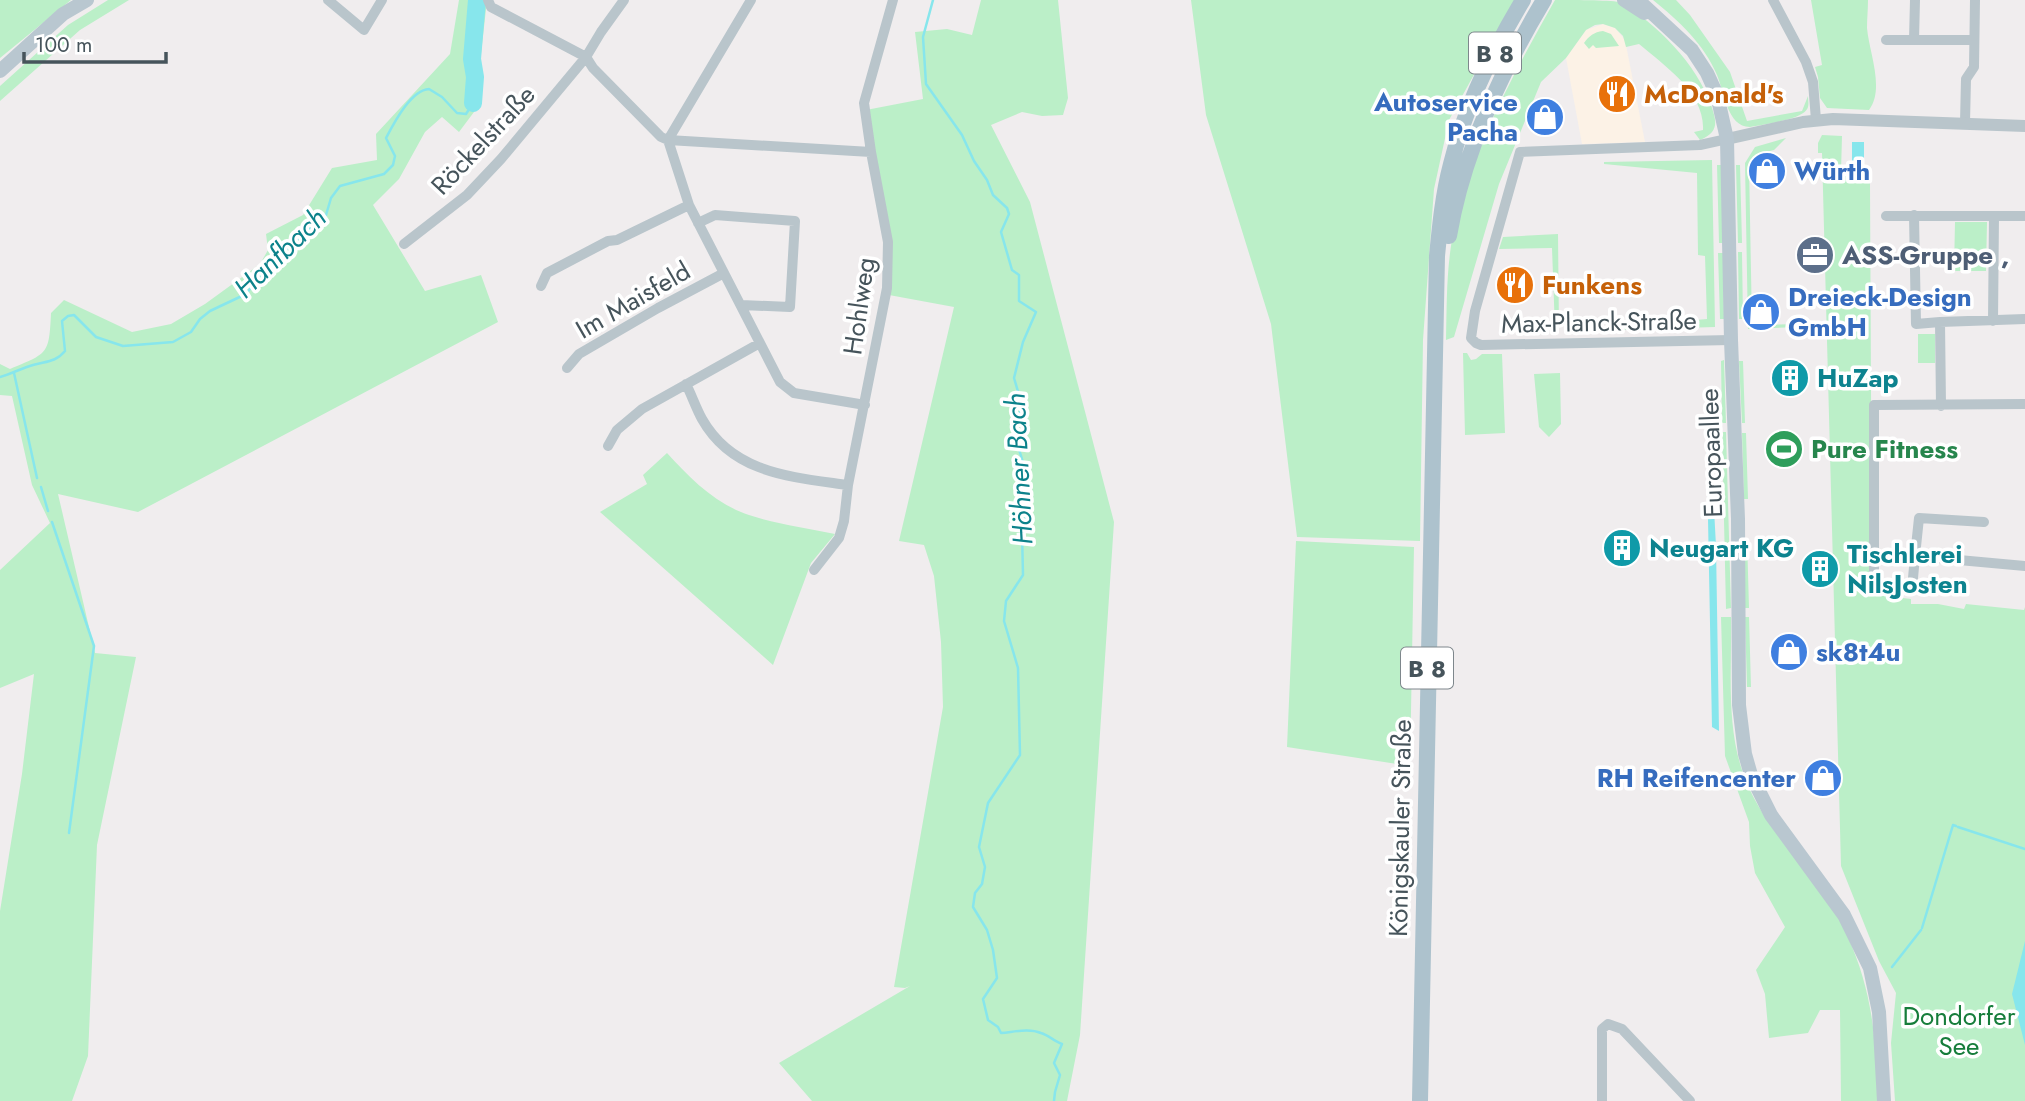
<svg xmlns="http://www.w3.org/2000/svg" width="2025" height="1101" viewBox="0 0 2025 1101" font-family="Jost,sans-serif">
  <rect width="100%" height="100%" fill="#f0edee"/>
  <path fill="#fcf2e6" d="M1603 24 1615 28 1625 40 1645 142 1582 144 1566 58 1586 30Z"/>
  <path fill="#bbefc8" d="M0 0H71L0 58Z
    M108 0H129L80 30 0 101V86L68 25Z
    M459 0H487L480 63V104L459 132 442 117 425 132 399 179 373 205 425 291 481 275 498 322 138 512 58 494 95 653 136 657 97 845 88 1056 72 1101H0V911L22 774 34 674 0 688V570L50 523 32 485 12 396 0 395V364L10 369C48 353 49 355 51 313L64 300 132 332 171 324 205 304 260 264 268 250 266 234 303 215 332 168 377 160 376 134 450 54Z
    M981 0H1058L1068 98 1063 115 1042 116 1022 112 991 125 1030 202 1114 522 1080 1035 1067 1101H812L779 1063 910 986 905 988 894 987 943 707 941 642 934 576 924 545 899 541 954 307 889 295 892 275 889 242 866 110 923 99 915 32 947 29 972 35Z
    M1191 0H1515L1449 120 1434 189 1423 340 1420 541 1297 537 1271 324 1206 115Z
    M1555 0C1570 0 1609 0 1619 2 1657 23 1697 65 1711 105 1717 122 1719 132 1700 140L1694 132 1703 130C1705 93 1665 66 1639 44L1626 47 1623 36 1615 28 1603 24 1595 25 1586 30 1566 58 1541 82 1499 184 1454 337 1446 340C1447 300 1446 260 1456 221 1475 144 1516 69 1555 0Z
    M1653 0H1676L1690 15 1730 72 1747 121 1802 111 1808 96C1808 100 1809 103 1808 107 1805 120 1763 124 1750 127 1727 127 1724 91 1717 75 1704 44 1679 21 1653 0Z
    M1811 0H1868C1868 9 1867 19 1867 28 1869 52 1885 89 1869 110L1827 108 1820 98 1818 77 1815 67 1822 65Z
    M1603 31 1611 34 1619 46 1596 48 1593 45 1589 49 1584 43C1589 36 1594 32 1603 31Z
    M1822 135 1842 136 1841 172 1867 175 1870 184 1872 590 1878 591V595L1911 599V604H1938L1964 609 1966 604 2024 610 2025 607V1101H1895L1891 1043 1896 993 1879 961 1841 866 1822 153H1818V143Z
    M1786 138 1774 150 1766 152V163L1749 164 1752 325 1800 324 1801 327 1748 329 1745 163 1755 147Z
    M1712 160 1715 327 1617 330V327L1707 319 1705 256 1698 255 1697 173 1604 164V162Z
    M1717 165H1721L1723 243H1719Z
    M1736 165H1740L1742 243H1738Z
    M1955 222H1987L1986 271H1954Z
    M1558 234 1559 330H1555L1552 248 1499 249 1503 237Z
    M1738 252H1742L1743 319H1739Z
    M1718 253H1723L1724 319H1720Z
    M1918 334H1935V363H1918Z
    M1463 353H1467L1471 360 1476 359 1482 354H1502L1505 433 1465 435Z
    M1724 360 1726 423H1722L1721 361Z
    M1739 361H1743L1745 423H1742Z
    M1560 373 1561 424 1549 437 1539 427 1534 374Z
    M1722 432H1726L1731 608 1726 609Z
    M1742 433H1746L1748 499H1744Z
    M667 453C690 478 715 504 749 515 776 524 807 528 835 534L811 563 773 665 600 512 647 484 643 475Z
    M1744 538H1747L1749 608H1745Z
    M1296 541 1414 547 1410 766 1287 747Z
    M1721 617H1731C1732 667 1726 722 1742 770 1759 822 1802 862 1833 907 1839 915 1843 926 1847 935 1873 992 1876 1040 1878 1101H1841L1840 1010H1820L1808 1033 1769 1038 1765 994 1756 970 1785 927 1755 873 1750 846 1749 822 1725 756Z
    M1745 617H1749L1751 687H1747Z"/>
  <path fill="#87e6ec" d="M1852 142H1864V161H1852Z
    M1706 415 1709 416 1716 546 1719 731 1712 727Z
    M2025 941V1045L2012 994Z"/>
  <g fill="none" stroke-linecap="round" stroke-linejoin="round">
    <path stroke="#87e6ec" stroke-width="2.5" d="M933 0 923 37 926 84 962 135 974 161 987 180 993 195 1007 208 1009 214 1001 232 1012 270 1019 275V301L1036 312 1023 342 1014 378 1022 405 1014 433 1025 469 1023 496 1026 515 1022 533 1023 575 1006 601 1004 621 1018 668 1020 755 988 803 979 847 985 867 982 884 975 893 973 907 987 930 993 950 997 978 983 999 988 1020 998 1027 1001 1033C1014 1032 1029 1028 1041 1033 1048 1035 1054 1041 1062 1044L1054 1063 1060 1075 1055 1092 1054 1101
      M14 373 37 478
      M0 377C11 374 22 368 33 365 47 361 56 362 65 351L62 321 68 316 74 315 96 337 123 346 173 342 191 332 200 319 210 311 246 294 267 266 326 215 331 198 340 186 384 174 393 165 395 156 386 138C394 123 411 90 429 89L442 97 457 113 466 114 473 103
      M41 487 48 511
      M52 522 94 646 69 833
      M1958 827 2025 849
      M1922 928 1953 825 1956 826
      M1892 967 1921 930"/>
    <path stroke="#87e6ec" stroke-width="18" d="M473 103 475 77 472 59 477 0"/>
    <path stroke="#b9c5cb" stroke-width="10" d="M328 0 364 30 382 0
      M488 0 491 7 586 57 593 68 661 137 668 140 689 205 780 382 794 393 865 405
      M751 0 668 140 871 152
      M1773 0 1806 62 1813 82 1816 120
      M1915 0 1914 40H1974
      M1886 40H1914
      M1965 123 1966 79 1974 67 1975 0
      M1727 139 1700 145 1520 152 1475 311 1471 338 1476 343 1481 345 1731 340
      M1914 215 1916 324 1940 322
      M1886 216H2025
      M698 223 715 215 795 221 790 307 741 305
      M404 244 467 195 501 159 586 57 601 32 624 0
      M541 286 547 273 608 241 617 240 689 205
      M1993 321 1994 216
      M567 368 579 354 658 308 724 273
      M686 384C692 396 696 408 702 419 733 474 792 477 848 485
      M1941 406 1940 322 2025 319
      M608 446 617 430 642 409 760 343
      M1984 522 1919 518 1915 556 2025 566
      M814 570 839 538 844 521 848 485 887 288 888 242 871 152 864 103 893 0
      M1913 578 1915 556
      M1874 591V405L2025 404
      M1602 1101V1029L1608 1024 1622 1029 1690 1101"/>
    <path stroke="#b9c5cb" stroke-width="12" d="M1727 139 1803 122 1833 119 2025 126"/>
    <path stroke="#b9c7d0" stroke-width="14" d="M1624 0 1644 13
      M1638 0 1692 50 1707 73 1717 95 1727 139 1731 340 1738 519 1739 705 1745 754 1751 775 1771 815 1844 915 1870 968 1879 1012 1884 1101
      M0 71 63 14 87 0"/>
    <path stroke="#adc2cd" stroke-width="16" d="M1449 236C1463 153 1501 72 1544 0
      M1420 1101 1437 256C1440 225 1443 194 1451 164 1465 107 1493 50 1523 0"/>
  </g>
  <defs>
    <symbol id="restaurant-disc" viewBox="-11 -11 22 22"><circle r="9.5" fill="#e8710a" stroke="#fff"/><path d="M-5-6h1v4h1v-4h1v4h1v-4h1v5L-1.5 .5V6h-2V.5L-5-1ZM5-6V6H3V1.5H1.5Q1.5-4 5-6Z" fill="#fff"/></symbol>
    <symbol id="shop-disc" viewBox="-11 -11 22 22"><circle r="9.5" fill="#3f7fe0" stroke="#fff"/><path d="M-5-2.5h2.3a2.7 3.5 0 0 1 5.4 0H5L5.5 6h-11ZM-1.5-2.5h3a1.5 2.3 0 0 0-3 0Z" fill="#fff"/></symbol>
    <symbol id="office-disc" viewBox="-11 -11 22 22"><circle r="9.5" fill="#5c6f8a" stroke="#fff"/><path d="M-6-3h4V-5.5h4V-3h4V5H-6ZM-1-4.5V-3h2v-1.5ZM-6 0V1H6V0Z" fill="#fff"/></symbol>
    <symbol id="building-disc" viewBox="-11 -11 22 22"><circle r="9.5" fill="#0f9aa8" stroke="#fff"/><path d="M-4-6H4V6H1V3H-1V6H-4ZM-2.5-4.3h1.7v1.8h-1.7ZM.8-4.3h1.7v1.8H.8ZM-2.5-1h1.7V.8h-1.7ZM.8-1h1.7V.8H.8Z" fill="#fff"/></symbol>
    <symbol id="stadium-disc" viewBox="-11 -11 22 22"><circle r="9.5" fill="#2e9e5b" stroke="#fff"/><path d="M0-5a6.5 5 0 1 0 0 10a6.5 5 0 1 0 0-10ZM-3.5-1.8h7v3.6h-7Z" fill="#fff"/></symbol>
  </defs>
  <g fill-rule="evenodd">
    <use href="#restaurant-disc" x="1595" y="72" width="44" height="44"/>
    <use href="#shop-disc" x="1523" y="95" width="44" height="44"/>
    <use href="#shop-disc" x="1745" y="149" width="44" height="44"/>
    <use href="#office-disc" x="1793" y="233" width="44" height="44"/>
    <use href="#restaurant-disc" x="1493" y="263" width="44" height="44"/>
    <use href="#shop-disc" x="1739" y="290" width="44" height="44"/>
    <use href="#building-disc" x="1768" y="356" width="44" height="44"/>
    <use href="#stadium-disc" x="1762" y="427" width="44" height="44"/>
    <use href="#building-disc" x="1600" y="526" width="44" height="44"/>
    <use href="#building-disc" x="1798" y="547" width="44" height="44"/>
    <use href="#shop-disc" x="1767" y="630" width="44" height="44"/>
    <use href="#shop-disc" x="1801" y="756" width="44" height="44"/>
  </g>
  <g text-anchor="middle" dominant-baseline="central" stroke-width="7" stroke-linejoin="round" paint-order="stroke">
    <g fill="#fff" stroke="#7e878c" stroke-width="2">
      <rect x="1469" y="32.5" width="52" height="41" rx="5"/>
      <rect x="1401" y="647.5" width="52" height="41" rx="5"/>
    </g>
    <g font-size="24" font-weight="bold" fill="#46545b">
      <text x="1495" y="53">B 8</text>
      <text x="1427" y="668">B 8</text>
    </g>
    <g font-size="26" font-weight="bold" fill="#c56008" stroke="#fff" text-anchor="start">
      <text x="1644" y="94">McDonald's</text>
      <text x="1542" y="285">Funkens</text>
    </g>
    <g font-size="26" font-weight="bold" fill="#366cbe" stroke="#fff" text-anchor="start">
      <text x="1518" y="102" text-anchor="end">Autoservice<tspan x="1518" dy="30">Pacha</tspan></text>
      <text x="1794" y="171">Würth</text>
      <text x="1788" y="297">Dreieck-Design<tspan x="1788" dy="30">GmbH</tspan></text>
      <text x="1816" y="652">sk8t4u</text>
      <text x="1796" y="778" text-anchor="end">RH Reifencenter</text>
    </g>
    <g font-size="26" fill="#46545b" stroke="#fff">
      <text transform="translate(483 140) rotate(-47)">Röckelstraße</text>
      <text transform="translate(633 300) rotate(-30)">Im Maisfeld</text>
      <text transform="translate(859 306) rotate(-82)">Hohlweg</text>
      <text transform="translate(1599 322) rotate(-1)">Max-Planck-Straße</text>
      <text transform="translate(1711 453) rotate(-92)">Europaallee</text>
      <text transform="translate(1400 828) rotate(-89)">Königskauler Straße</text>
    </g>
    <g font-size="26" font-weight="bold" fill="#4e5e75" stroke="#fff" text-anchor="start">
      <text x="1842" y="255">ASS-Gruppe ,</text>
    </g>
    <g font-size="26" font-weight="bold" fill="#0d838f" stroke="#fff" text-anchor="start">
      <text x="1817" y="378">HuZap</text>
      <text x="1649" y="548">Neugart KG</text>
      <text x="1847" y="554">Tischlerei<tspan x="1847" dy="30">NilsJosten</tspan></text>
    </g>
    <g font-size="26" font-weight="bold" fill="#27864d" stroke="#fff" text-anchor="start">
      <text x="1811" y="449">Pure Fitness</text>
    </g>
    <g font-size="26" fill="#167d3b" stroke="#fff">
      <text x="1959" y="1016">Dondorfer<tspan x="1959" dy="30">See</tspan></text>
    </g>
    <g font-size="28" font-style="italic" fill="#0c828b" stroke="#fff">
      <text transform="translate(280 253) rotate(-44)">Hanfbach</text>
      <text transform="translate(1019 469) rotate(-93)">Höhner Bach</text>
    </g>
  </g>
  <path d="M24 52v10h142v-10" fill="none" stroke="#46545b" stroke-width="3.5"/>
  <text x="35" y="52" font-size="21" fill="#46545b" stroke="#ffffff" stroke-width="5" paint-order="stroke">100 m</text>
</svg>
